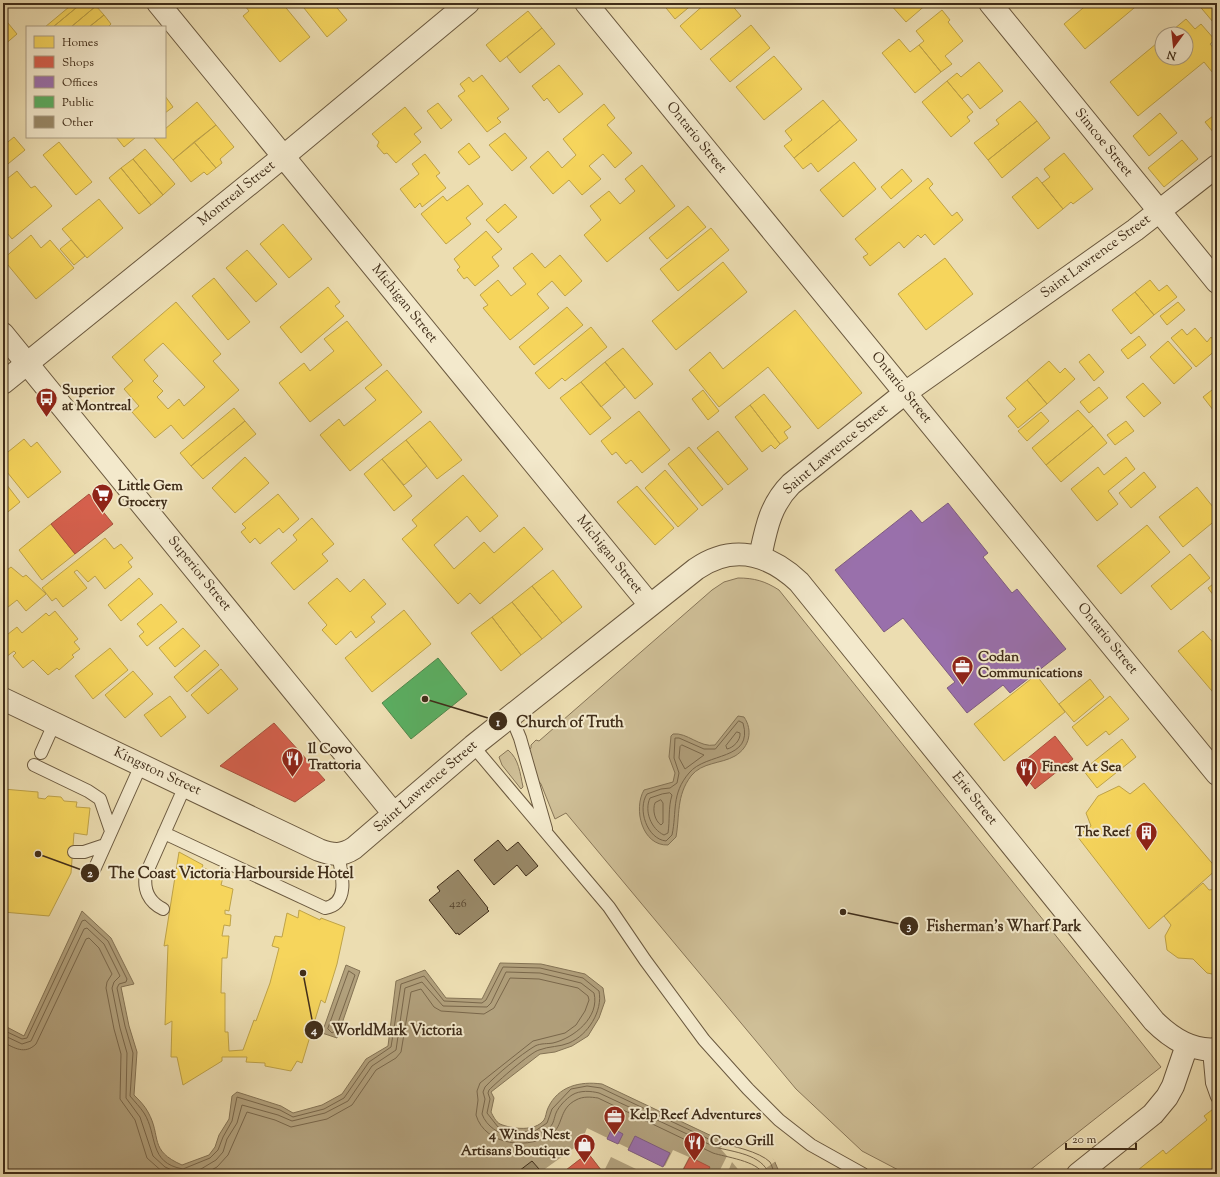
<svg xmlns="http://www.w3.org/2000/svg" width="1220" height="1177" viewBox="0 0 1220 1177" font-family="'Sorts Mill Goudy',serif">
  <rect width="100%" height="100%" fill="#ecddb1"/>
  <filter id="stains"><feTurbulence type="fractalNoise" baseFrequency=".005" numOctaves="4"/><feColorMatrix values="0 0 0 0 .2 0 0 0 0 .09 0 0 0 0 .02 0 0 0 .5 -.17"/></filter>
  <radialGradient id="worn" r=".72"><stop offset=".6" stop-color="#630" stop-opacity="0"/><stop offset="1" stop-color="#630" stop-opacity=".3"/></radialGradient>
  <path fill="#cfbf97" stroke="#887658" d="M738 578C754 578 765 581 779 590L1161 1067 1025 1174H906L862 1151 796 1089 566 813 555 819 541 784 520 758 531 748V745L536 740 539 741 712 590 724 582Z
    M508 750C519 759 520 773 523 787L521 789 502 765 499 757Z"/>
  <path fill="#b2a17d" stroke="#847355" d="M738 716 744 717C753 730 750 747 735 756 721 764 702 762 691 776 676 796 680 815 676 837L668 845C642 846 633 809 644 790L673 782 675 773 669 757 671 736 673 734C687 732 700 748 715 745Z
    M82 911 111 938 134 984 121 987 129 1026 137 1052 134 1095C139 1100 145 1106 148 1112 162 1137 148 1150 182 1165L209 1155 215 1147 219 1135 229 1119 232 1096 237 1092 281 1106 293 1113 322 1105 342 1094 366 1059 388 1046 396 981 425 970 446 998 482 999 500 963 541 964 585 974 603 988 605 1001 599 1018 588 1036 572 1046 555 1052 540 1054 491 1092 494 1098 491 1112C493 1116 496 1122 500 1124 512 1129 535 1132 544 1120 546 1117 546 1112 548 1108 558 1086 580 1081 602 1084L718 1139 728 1140 774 1160 780 1174H3V1025L24 1036Z
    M346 965 360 971 337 1038 322 1033Z"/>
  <path fill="#ecddb1" d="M587 1128 665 1166 673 1150 689 1157 680 1174H634L636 1169 611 1157 604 1171 605 1174 588 1153 560 1174H538L581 1143Z
    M733 1139 762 1150 776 1161 758 1174H742L732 1162 727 1174H718L727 1156 720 1148Z"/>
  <path fill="#f6d55c" stroke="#bfa348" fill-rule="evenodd" d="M65 3H82L53 27H45L69 7Z
    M82 3H94L96 6 71 27H53Z
    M248 3H282L310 37 280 62 243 16 249 11 245 6Z
    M300 3H333L347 20 327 37Z
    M662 3H694L675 19Z
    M706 3H730L741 16 701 50 680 26Z
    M892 3H928L906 22 890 4Z
    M1089 3H1140L1085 49 1064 24Z
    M1197 3H1217V18L1213 22Z
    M96 6 104 15 89 27H71Z
    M942 10 950 20 948 22 963 41 945 56 952 64 941 72 919 45 924 41 916 31Z
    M528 11 542 28 500 62 486 45Z
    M104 15 111 24 108 27H89Z
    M3 17 17 34 3 46Z
    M1186 19 1195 29 1201 24 1215 40 1210 44 1217 52V78L1204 62 1138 116 1110 82 1162 39V58H1186V34H1168Z
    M751 25 770 48 730 82 710 59Z
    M542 28 555 44 520 73 507 57Z
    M899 39 910 52 919 45 941 72 915 93 882 53Z
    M774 56 802 89 764 120 736 87Z
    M979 62 1003 91 980 109 968 94 962 99 947 81 957 73 961 77Z
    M559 65 583 94 559 113 547 98 544 101 532 86Z
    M482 75 509 109 497 118 501 122 487 132 458 96 465 91 460 84 469 77 473 82Z
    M947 81 973 112 967 117 970 121 951 137 922 102Z
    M165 96 173 107 165 113Z
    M823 100 840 120 794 158 784 146 792 140 785 131Z
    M1020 101 1037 121 988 160 974 143 999 124 996 120Z
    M197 102 216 125 173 160 154 138 165 137V129Z
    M438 103 452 120 441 129 427 111Z
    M604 104 615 118 607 125 632 153 615 168 603 154 589 166 601 179 582 195 569 180 553 194 530 167 548 151 562 168 576 155 563 139Z
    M405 107 422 128 414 134 421 142 396 163 387 153 384 154 377 146 379 142 372 134Z
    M1160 113 1177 133 1149 156 1133 136Z
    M1217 113V137L1205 122Z
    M840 120 857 140 818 172 811 163 803 169 794 158Z
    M1037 121 1050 138 1002 178 988 160Z
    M216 125 234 147 220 159 222 163 216 168 194 142Z
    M505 133 527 158 512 171 489 145Z
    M14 137 25 150 3 168V146Z
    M116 137H136L124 147Z
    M1182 140 1198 159 1164 187 1148 168Z
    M59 142 92 182 76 195 43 155Z
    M194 142 216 168 207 175 204 172 191 182 173 160Z
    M469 143 480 157 469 165 458 152Z
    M145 149 175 184 163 195 133 159Z
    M1064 153 1093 189 1073 204 1071 202 1063 209 1042 183 1050 177 1044 169Z
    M425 154 440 173 436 176 446 188 422 207 420 203 415 208 400 189 419 174 412 164Z
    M133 159 163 195 151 205 121 168Z
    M854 162 876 189 843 217 820 190Z
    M642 165 675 206 607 262 584 235 601 220 590 206 609 191 620 204 635 191 625 179Z
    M121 168 151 205 139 214 109 178Z
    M902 169 912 181 891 199 881 187Z
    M17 171 31 188 35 186 52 206 12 239 3 228V182Z
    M1037 177 1063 209 1038 229 1012 197Z
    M928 178 933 184 929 188 952 216 957 212 963 220 934 245 925 234 921 238 918 235 904 248 899 242 870 266 863 257 868 254 855 239Z
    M468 185 483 204 466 218 471 224 446 244 421 214 443 196 447 201Z
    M99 199 123 228 87 258 62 229Z
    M505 204 517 217 498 233 486 220Z
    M688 206 706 227 667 259 649 238Z
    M283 224 312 259 289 278 260 244Z
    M711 228 729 250 678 291 660 269Z
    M486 231 502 249 492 257 499 266 475 286 467 277 464 279 457 270 460 267 454 259Z
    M31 235 41 248 50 240 74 268 36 299 3 259Z
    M71 240 85 256 74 265 60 249Z
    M247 250 277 284 256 302 226 268Z
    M532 253 545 268 560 255 582 281 565 296 552 281 537 294 549 308 510 340 483 308 488 305 480 295 498 280 511 296 526 284 513 268Z
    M945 258 973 294 926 330 898 294Z
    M723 262 747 292 676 350 652 321Z
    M214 278 250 322 228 340 192 296Z
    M1150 280 1159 291 1167 285 1177 297 1154 315 1135 292Z
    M328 287 340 302 335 306 344 316 301 353 280 327Z
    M1135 292 1154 315 1131 334 1112 310Z
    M176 302 221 354 213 361 239 390 183 439 171 425 155 438 132 412 139 406 124 389 133 381 112 357ZM163 343 205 387 184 406 179 399 168 409 157 397 163 391 153 381 158 376 144 360Z
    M1178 302 1185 310 1167 325 1160 316Z
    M567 307 583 325 534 365 519 347Z
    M795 310 862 393 818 429 768 367 719 407 689 370 710 352 723 369Z
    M347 321 382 365 310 422 279 383 304 363 310 371 334 351 324 339Z
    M591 327 607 347 565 381 562 378 549 389 535 373Z
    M1195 328 1207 342 1211 337 1217 344V349L1196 367 1171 338 1182 329 1187 335Z
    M1139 336 1146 345 1128 359 1121 350Z
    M1168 341 1192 368 1174 384 1150 357Z
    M623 348 653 384 635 399 605 362Z
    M1089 354 1104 372 1094 381 1079 362Z
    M1049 361 1060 373 1065 368 1075 379 1047 404 1027 380Z
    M605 362 625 387 601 407 581 382Z
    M387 370 422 412 350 471 320 435 339 419 344 426 376 400 365 388Z
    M1027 380 1047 404 1018 428 1008 416 1016 409 1006 398Z
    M581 382 611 418 590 435 560 398Z
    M1143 383 1161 403 1144 417 1126 397Z
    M1217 386V415L1203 397Z
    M1099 387 1108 398 1089 413 1080 402Z
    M703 390 719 411 708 420 692 399Z
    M764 394 791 427 784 432 788 438 780 444 750 405Z
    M750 405 780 444 775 449 771 445 762 452 735 417Z
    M234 408 245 421 191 466 180 453Z
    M1078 410 1093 426 1046 465 1032 448Z
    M639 411 670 450 642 473 631 460 626 464 616 452 612 455 601 441Z
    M1041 412 1049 421 1027 441 1018 431Z
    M245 421 256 434 203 479 191 466Z
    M430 421 462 460 437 479 406 440Z
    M1126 421 1134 431 1115 445 1107 435Z
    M1093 426 1107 443 1061 482 1046 465Z
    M718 431 748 469 728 485 697 448Z
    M24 439 31 447 37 442 61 472 28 498 3 467V456Z
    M406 440 427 466 404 485 382 459Z
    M689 447 723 489 702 506 668 464Z
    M245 457 269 483 235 513 212 488Z
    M1126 457 1135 469 1108 491 1118 504 1097 521 1071 489 1098 467 1104 475Z
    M382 459 412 496 394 511 364 474Z
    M665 470 698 509 678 527 645 488Z
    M1144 472 1156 487 1131 508 1119 493Z
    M463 475 498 516 480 532 467 516 434 545 454 569 484 542 494 553 524 527 543 549 480 604 470 593 458 604 402 539 417 526 412 520Z
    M3 480 20 502 3 516Z
    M637 486 674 528 655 545 617 502Z
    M1197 487 1217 512V519L1183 547 1159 517Z
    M278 494 299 519 283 533 279 528 260 544 255 538 250 543 241 532 246 528 242 524Z
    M312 518 334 544 322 554 328 561 294 590 271 563 297 540 293 535Z
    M51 524 75 554 42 580 19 550Z
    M1147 525 1170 552 1121 594 1097 566Z
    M105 538 114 549 121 544 133 558 128 562 132 567 105 589 95 576 88 582 77 570 74 572 87 588 63 607 56 598 52 601 42 588Z
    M1190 554 1210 578 1171 610 1151 586Z
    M11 567 23 577 26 575 46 594 26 611 17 600 3 611V573Z
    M553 570 582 607 562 623 532 586Z
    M139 578 153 594 121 621 108 605Z
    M337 578 350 592 364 579 386 604 371 617 375 622 356 638 351 631 336 645 322 630 327 625 308 603Z
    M1217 581V600L1208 588Z
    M532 586 562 623 542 639 512 602Z
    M512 602 542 639 521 655 492 617Z
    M161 604 177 622 147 646 139 636 144 632 137 624Z
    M404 610 431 644 372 692 345 658Z
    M55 611 78 639 74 642 80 649 72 655 74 657 59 670 57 668 48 675 33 660 23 668 13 656 16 653 14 651 6 657 3 653V638L17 627 22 633 46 613 49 616Z
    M492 617 521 655 501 671 471 633Z
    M183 628 200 646 175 667 159 648Z
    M1203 631 1217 647V697L1178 651Z
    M110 648 128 670 93 699 75 676Z
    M205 650 219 665 187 692 174 677Z
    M221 669 238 689 208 714 191 695Z
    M133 671 153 694 125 718 105 695Z
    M1036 675 1065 712 1004 761 974 724Z
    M1090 679 1104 697 1074 722 1059 704Z
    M170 696 186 717 161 737 144 715Z
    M1110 696 1129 719 1109 735 1106 731 1087 746 1072 727Z
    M1122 739 1136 757 1097 788 1083 770Z
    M1144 783 1217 869 1149 929 1077 836 1091 826 1086 813 1098 796 1119 786 1130 794Z
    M3 789 38 792V798L45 799 48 796 61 797 64 801 77 802 76 807 90 808 87 835 74 833 71 873 49 916 3 912Z
    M179 852 203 865 202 867 223 877 221 885 233 889 229 911 225 910V914L231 915 230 926 224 925 222 936H229L227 958H222L221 993H225V1032H228L229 1051 243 1050 254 1020 256 1021 270 983 279 948 272 946 275 936 282 937 287 913 298 918 299 910 320 920 321 918 345 927 337 964 325 1003 321 1000 302 1063 297 1061 291 1071 265 1066V1063L246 1062 247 1057H222V1061L183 1085 177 1057H171L172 1021 165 1025 168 945 164 946Z
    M1203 883 1209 890 1217 889V975L1207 973 1193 959 1178 958 1167 950 1165 936 1171 925 1164 916Z
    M1217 1106V1174H1133L1163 1150 1166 1154 1207 1120 1204 1116Z"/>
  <path fill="#d6604d" stroke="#a9513d" d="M89 494 113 524 75 554 51 524Z
    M274 723 325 780 295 802 220 766Z
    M1055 736 1073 759 1035 789 1017 767Z
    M588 1153 604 1174H561Z
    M690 1157 710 1167 706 1174H681Z
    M635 1170 644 1174H633Z"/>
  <path fill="#9970ab" stroke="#7e5c7f" d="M948 503 988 553 983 557 1012 593 1017 589 1066 649 1010 693 1003 685 967 713 947 688 955 682 903 618 884 632 835 570 911 510 922 523Z
    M612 1128 623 1134 618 1144 607 1139Z
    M635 1136 670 1153 663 1167 628 1150Z"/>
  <path fill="#5aae61" stroke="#52874b" d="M438 658 467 694 411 739 382 703Z"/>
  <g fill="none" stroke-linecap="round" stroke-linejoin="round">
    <path stroke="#79674b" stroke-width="1" d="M739 721 743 723C754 761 706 752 689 773 671 794 677 812 672 835L666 841C647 839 637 809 647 794L661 789 670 788 677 783 679 773 674 758 675 738H679L704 749H715Z
      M737 732 740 733C741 740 733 748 727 749L726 746Z
      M682 745 704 755 685 769 679 758 680 747Z
      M670 793 672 795C668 808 670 820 668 833L664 835C651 829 644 811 650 798L662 794Z
      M661 800 663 803V823L661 825C655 821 652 810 655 803Z
      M349 971 355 975 335 1031 332 1033 328 1029Z
      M3 1030 22 1039 27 1038 82 921 85 920 108 941 127 979 126 982 119 984 117 988 125 1026 133 1053 130 1096C135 1102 140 1107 144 1113 158 1135 148 1163 183 1169L210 1158 218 1150 223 1137 232 1121 237 1097 280 1110 293 1117 324 1109 344 1098 369 1062 391 1047 401 984 424 976 444 1001 482 1003 486 1000 503 967 540 968 583 978 599 991C603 1011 588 1035 569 1043 560 1047 549 1046 539 1050 531 1052 497 1082 489 1090L488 1093 490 1099 487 1113 498 1127 514 1132 535 1131 547 1123 552 1109 571 1089 587 1086 601 1088 717 1143C731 1145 760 1152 770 1162 772 1165 773 1171 775 1174
      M3 1035 22 1044 31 1041 84 929 87 928 104 944 120 976 114 982 112 988 120 1028 127 1053 126 1098 140 1117 153 1156 165 1167 181 1174 201 1169 216 1160 223 1152 227 1139 237 1123 242 1105 278 1115 292 1121 325 1113 348 1101 372 1066 396 1050 405 988 422 982 443 1006 487 1007 491 1003 506 972 540 973 581 983 594 993C600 1017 574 1038 553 1043 548 1044 541 1043 535 1046 520 1055 497 1074 485 1087L483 1092 485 1099 482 1114C491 1139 531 1145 550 1127 554 1123 554 1118 556 1113 559 1106 566 1099 572 1095 580 1090 591 1091 599 1093L715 1147C733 1152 762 1154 769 1174
      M3 1042C14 1048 25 1055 36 1044L86 939 89 938 99 948 112 974 107 982 106 988 114 1029 121 1054 120 1099 135 1120 147 1158 165 1174
      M204 1174 217 1167 228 1155 247 1112 275 1120 291 1127 327 1119 352 1105 376 1070 396 1058 401 1052 411 992 421 989 434 1007 441 1011 484 1014 494 1008 510 978 539 979 578 988 588 996 589 1000 585 1011 576 1025 565 1033 533 1041 480 1083 477 1091 478 1100 476 1115C485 1146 531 1151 554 1132 563 1123 560 1108 576 1100 583 1096 591 1097 598 1098L713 1153C725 1157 758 1161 763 1174"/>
  </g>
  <path fill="#998968" stroke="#402d19" d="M498 840 507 851 518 842 538 866 526 876 517 865 494 885 474 860Z
    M458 870 488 908 487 909 489 911 459 935 458 933 456 934 429 900 440 891 437 887Z
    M532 1161 539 1169 533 1174H515Z"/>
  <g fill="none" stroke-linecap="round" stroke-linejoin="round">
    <defs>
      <path id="service" d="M511 716 520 738 546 829
        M473 746 609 907 645 960 704 1040 748 1089 779 1120 811 1145 863 1174
        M41 753 54 724
        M34 765 88 791 100 799 111 831
        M164 833 325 908C350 904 342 873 338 855
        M74 852H84L105 845
        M94 870 141 765
        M163 909C149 902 143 890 146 874L185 786
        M1209 1050 1212 1083 1217 1097"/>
      <path id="minor" d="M158 3 650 605
        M586 3 1217 774
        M990 3 1217 282
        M3 383 284 156 468 3
        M760 557C766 529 770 505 791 484L905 393 1135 230 1217 166
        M1078 1174 1153 1114 1167 1097 1173 1086 1187 1045"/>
      <path id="tertiary" d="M3 334 394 814
        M3 699 319 850C333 855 342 856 354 848L473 746 696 569C732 544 768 553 799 582L1154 1021C1171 1038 1192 1052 1217 1049"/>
    </defs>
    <use href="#service" stroke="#6b593f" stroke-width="14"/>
    <use href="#minor" stroke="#6b593f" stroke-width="24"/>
    <use href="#tertiary" stroke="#6b593f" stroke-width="24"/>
    <use href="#service" stroke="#f3e9cc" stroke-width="12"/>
    <use href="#minor" stroke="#f3e9cc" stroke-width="22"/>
    <use href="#tertiary" stroke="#f3e9cc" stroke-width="22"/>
  </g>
  <defs>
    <symbol id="bus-pin" viewBox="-11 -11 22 30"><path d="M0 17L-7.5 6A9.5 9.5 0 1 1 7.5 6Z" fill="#8f2418" stroke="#f3e9cc"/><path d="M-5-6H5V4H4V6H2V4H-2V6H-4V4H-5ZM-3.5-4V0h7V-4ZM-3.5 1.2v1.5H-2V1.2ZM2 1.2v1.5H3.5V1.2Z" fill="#fff"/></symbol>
    <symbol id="supermarket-pin" viewBox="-11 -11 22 30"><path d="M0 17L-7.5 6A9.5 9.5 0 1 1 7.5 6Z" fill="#8f2418" stroke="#f3e9cc"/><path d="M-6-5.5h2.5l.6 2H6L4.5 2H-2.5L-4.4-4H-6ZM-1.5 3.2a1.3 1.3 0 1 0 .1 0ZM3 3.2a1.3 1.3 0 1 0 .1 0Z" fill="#fff"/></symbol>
    <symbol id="office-pin" viewBox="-11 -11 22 30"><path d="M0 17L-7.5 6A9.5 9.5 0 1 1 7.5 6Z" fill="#8f2418" stroke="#f3e9cc"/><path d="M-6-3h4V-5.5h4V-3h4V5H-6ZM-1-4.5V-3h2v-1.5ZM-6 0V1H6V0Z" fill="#fff"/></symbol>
    <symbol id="restaurant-pin" viewBox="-11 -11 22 30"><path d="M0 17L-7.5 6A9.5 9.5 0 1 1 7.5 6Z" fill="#8f2418" stroke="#f3e9cc"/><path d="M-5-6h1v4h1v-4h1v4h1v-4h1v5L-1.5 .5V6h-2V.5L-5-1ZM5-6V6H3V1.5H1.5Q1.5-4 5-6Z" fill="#fff"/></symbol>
    <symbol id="building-pin" viewBox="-11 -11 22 30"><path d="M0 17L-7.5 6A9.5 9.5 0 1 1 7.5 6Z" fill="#8f2418" stroke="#f3e9cc"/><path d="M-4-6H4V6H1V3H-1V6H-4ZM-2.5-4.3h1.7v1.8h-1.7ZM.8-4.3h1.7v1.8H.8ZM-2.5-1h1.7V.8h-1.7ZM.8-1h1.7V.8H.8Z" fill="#fff"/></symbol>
    <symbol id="shop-pin" viewBox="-11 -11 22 30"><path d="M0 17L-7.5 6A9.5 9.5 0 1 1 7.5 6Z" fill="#8f2418" stroke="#f3e9cc"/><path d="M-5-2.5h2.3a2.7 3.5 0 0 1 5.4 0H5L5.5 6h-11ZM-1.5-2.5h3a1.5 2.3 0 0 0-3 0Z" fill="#fff"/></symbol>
  </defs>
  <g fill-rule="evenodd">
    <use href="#bus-pin" x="34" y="386" width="25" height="34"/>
    <use href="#supermarket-pin" x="90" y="482" width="25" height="34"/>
    <use href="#office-pin" x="950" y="654" width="25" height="34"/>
    <use href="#restaurant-pin" x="280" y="746" width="25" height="34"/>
    <use href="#restaurant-pin" x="1014" y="756" width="25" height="34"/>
    <use href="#building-pin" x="1134" y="820" width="25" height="34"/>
    <use href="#office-pin" x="602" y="1104" width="25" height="34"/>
    <use href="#restaurant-pin" x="682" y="1130" width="25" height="34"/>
    <use href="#shop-pin" x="572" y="1132" width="25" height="34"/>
  </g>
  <g text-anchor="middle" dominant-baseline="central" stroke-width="4" stroke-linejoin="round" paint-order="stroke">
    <g font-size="12" fill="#56442d">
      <text x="458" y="904">426</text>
    </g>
    <g font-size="14" fill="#402d19" stroke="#f3e9cc">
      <text transform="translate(696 138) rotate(51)">Ontario Street</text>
      <text transform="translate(1103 143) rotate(51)">Simcoe Street</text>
      <text transform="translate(237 194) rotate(-39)">Montreal Street</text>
      <text transform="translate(1096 257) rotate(-36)">Saint Lawrence Street</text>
      <text transform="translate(404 304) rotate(51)">Michigan Street</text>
      <text transform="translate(901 388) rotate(51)">Ontario Street</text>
      <text transform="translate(836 450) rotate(-40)">Saint Lawrence Street</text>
      <text transform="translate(609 555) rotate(51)">Michigan Street</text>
      <text transform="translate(199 574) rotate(51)">Superior Street</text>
      <text transform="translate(1107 639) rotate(51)">Ontario Street</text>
      <text transform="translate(157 772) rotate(25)">Kingston Street</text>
      <text transform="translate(426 787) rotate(-41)">Saint Lawrence Street</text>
      <text transform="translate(974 799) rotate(51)">Erie Street</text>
    </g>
    <g font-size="14" font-weight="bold" fill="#402d19" stroke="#f3e9cc" text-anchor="start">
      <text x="62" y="391">Superior<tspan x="62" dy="16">at Montreal</tspan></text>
      <text x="118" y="487">Little Gem<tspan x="118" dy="16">Grocery</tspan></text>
      <text x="978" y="658">Codan<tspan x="978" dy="16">Communications</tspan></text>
      <text x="308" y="750">Il Covo<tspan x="308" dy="16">Trattoria</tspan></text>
      <text x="1042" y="768">Finest At Sea</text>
      <text x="1130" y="833" text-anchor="end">The Reef</text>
      <text x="630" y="1116">Kelp Reef Adventures</text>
      <text x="570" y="1136" text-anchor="end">4 Winds Nest<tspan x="570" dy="16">Artisans Boutique</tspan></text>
      <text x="710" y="1142">Coco Grill</text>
    </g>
  </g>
  <path fill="none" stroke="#402d19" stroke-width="1.5" d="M425 699L498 721M38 854L90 873M843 912L909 926M303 973L314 1030"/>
  <g fill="#402d19" stroke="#f3e9cc" stroke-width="1.5">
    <circle cx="425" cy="699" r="4"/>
    <circle cx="38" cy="854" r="4"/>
    <circle cx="843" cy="912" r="4"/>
    <circle cx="303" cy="973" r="4"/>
    <circle cx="498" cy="721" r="10"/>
    <circle cx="90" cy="873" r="10"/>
    <circle cx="909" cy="926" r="10"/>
    <circle cx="314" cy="1030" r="10"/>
  </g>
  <g font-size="12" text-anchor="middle" font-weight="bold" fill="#fff">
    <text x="498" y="726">1</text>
    <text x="90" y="877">2</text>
    <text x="909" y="930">3</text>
    <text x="314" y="1034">4</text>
  </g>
  <g font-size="15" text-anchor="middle" font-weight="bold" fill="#402d19" stroke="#f3e9cc" stroke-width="4" stroke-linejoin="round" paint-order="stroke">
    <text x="570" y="727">Church of Truth</text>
    <text x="231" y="878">The Coast Victoria Harbourside Hotel</text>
    <text x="1004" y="931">Fisherman's Wharf Park</text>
    <text x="397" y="1035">WorldMark Victoria</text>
  </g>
  <rect width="1220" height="1177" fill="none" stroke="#ecddb1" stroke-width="16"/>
  <rect x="4" y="4" width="1212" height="1169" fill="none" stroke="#402d19" stroke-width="2"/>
  <rect x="8" y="8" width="1204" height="1161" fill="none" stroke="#402d19"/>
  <rect x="26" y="26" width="140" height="112" fill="#f3e9cc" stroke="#ab9e84"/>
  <rect x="34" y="36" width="20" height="12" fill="#f6d55c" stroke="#ab9e84"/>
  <text x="62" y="46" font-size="12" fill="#402d19">Homes</text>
  <rect x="34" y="56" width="20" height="12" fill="#d6604d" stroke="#ab9e84"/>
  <text x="62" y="66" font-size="12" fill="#402d19">Shops</text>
  <rect x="34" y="76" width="20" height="12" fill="#9970ab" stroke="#ab9e84"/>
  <text x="62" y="86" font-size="12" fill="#402d19">Offices</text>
  <rect x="34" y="96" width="20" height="12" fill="#5aae61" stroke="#ab9e84"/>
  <text x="62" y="106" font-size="12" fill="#402d19">Public</text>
  <rect x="34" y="116" width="20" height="12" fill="#998968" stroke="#ab9e84"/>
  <text x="62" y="126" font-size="12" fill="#402d19">Other</text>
  <g transform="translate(1174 46) rotate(195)"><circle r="19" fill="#f3e9cc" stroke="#ab9e84"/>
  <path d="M0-3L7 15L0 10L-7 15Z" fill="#8f2418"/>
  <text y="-6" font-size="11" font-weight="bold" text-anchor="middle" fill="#402d19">N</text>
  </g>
  <path d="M1066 1143v6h70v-6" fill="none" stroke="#402d19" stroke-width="2"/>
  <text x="1072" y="1143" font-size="12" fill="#402d19" stroke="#f3e9cc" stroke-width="3" paint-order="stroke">20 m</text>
  <rect width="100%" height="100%" filter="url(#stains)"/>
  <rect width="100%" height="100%" fill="url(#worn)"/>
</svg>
